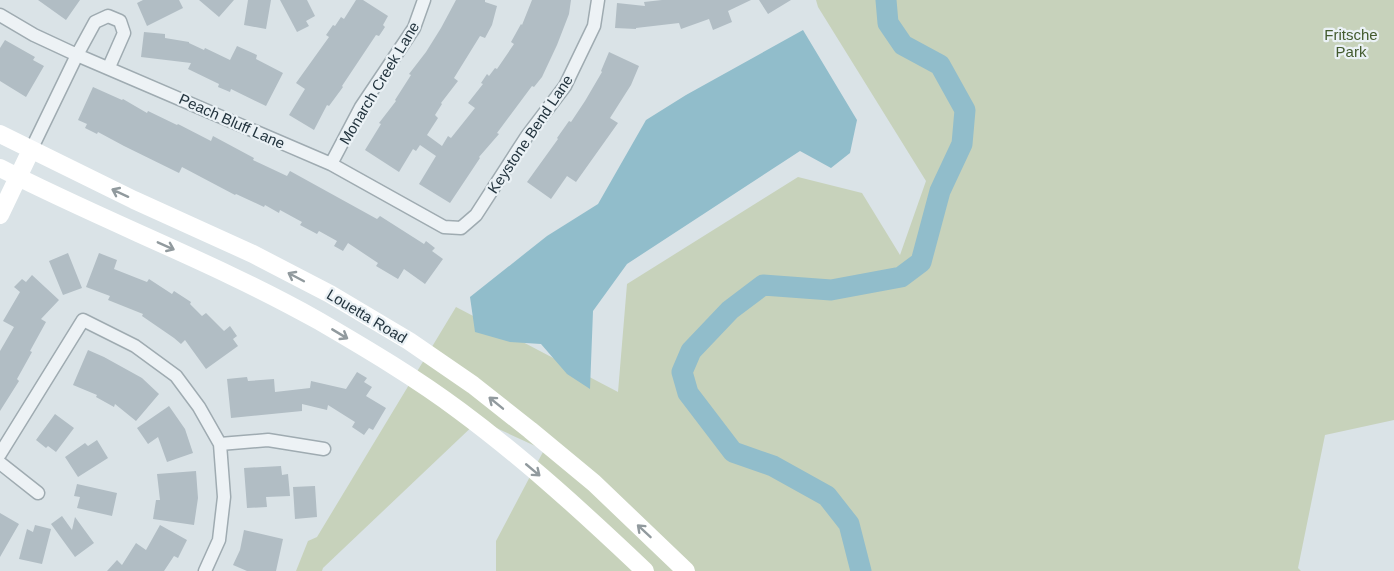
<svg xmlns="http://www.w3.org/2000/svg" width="1394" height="571" viewBox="0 0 1394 571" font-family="Arial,sans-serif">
  <rect width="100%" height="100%" fill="#dae3e7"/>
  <path fill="#c7d2bb" d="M816 0H1394V420L1325 435 1298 568 1301 571H496V541L544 450 479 420 323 568 322 571H296L308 541 317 537 456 307 618 392 627 284 798 177 862 193 900 255 926 181 818 7Z"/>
  <path fill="#91bdcb" d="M803 30 857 120 850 153 831 168 800 151 627 264 593 311 590 389 567 374 541 344 510 342 475 332 470 297 547 236 598 204 646 120 686 95Z"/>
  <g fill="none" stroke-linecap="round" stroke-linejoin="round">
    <path stroke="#91bdcb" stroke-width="21" d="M861 571 849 524 827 496 773 466 733 452 688 393 682 372 691 351 730 310 763 285 831 290 901 277 921 262 940 191 962 144 965 110 940 65 903 45 888 23 886 0"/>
  </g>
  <path fill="#b1bdc4" d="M38 0H80L66 20Z
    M143 0H179L183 8 147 26 137 3Z
    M199 0H234L219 17Z
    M248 0H271L266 29 244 25Z
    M280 0H307L315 16 306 21 309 26 297 32Z
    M356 0H363L388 16 383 25 385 27 379 36 376 35 342 86 343 87 329 106 327 105 314 130 289 115 305 89 296 83 329 37 326 35 333 25 335 26 341 17 344 19Z
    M456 0H485V2L497 6 492 25 485 38 480 36 454 78 458 81 441 103 442 104 435 115 438 118 427 135 442 146 448 136 451 138 475 108 468 103 483 84 481 83 487 74 489 76 495 68 497 69 514 44 511 42 521 24 522 25 532 0H571L569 14 557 45 542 77 534 87 532 86 497 133 499 134 479 157 480 158 450 203 419 184 436 156 420 145 416 151 413 149 399 172 365 150 381 124 379 123 396 101 395 100 411 75 409 74 426 52 441 28Z
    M662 0H751L728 11 732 22 713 30 709 19 681 29 679 23 636 28V29L615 28 617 3 645 6 644 2Z
    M759 0H791L768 14Z
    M144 32 165 34V38L189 42V43L204 50 205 48 230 60 237 46 257 55 256 59 283 73 266 106 231 89 230 92 218 87 219 84 188 69 191 63 141 57Z
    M5 40 35 57 33 60 44 66 26 97 0 81V48Z
    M609 52 639 66 631 85 610 118 618 123 576 182 567 176 551 199 527 182 558 139 557 138 569 121 571 122 585 101 602 72 601 71Z
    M93 87 122 100 123 99 147 113 148 111 177 125 178 124 211 141 213 136 254 158 253 160 287 176 290 171 377 219 380 216 424 244 426 241 435 248 432 251 443 259 425 284 404 269 398 279 376 266 378 263 348 243 343 251 334 246 337 241 319 231 317 234 300 225 302 222 280 210 279 213 265 205 264 207 236 194 235 195 182 167 179 173 124 146 98 132 97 134 85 128 87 124 78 120Z
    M68 253 82 288 63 295 49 261Z
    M99 253 117 260 114 269 147 282 149 279 172 294 174 291 191 302 190 304 202 316 206 313 224 331 230 326 237 336 233 339 238 346 206 369 185 340 181 344 174 338 142 316 143 314 108 300 110 296 86 287Z
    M32 275 59 300 41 319 46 322 30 351 32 352 17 379 19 381 0 411V351L14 327 3 321 20 292 14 287 22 279 26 282Z
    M88 350 104 357 142 378 159 394 136 421 115 404 114 407 96 397 97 395 73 385Z
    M357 372 367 378 364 382 372 387 366 396 386 408 373 430 369 428 364 435 352 427 355 422 328 405 327 410 302 404V411L231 418 227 379 247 377 248 381 274 379 275 392 310 388 311 381 346 389Z
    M169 406 185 429 193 453 167 462 158 437 148 444 137 428Z
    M55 414 74 428 56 452 48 446 46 448 36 440Z
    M97 440 108 458 78 477 65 457 85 443 88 446Z
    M281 466 282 475 288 474 290 496 266 497 267 507 247 508 244 468Z
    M196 471 198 498 194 525 153 519 156 500H160L157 474Z
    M77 484 117 493 112 516 77 508 80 497 74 496Z
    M315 486 317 517 295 519 293 487Z
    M0 513 19 524 0 557Z
    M62 516 72 530 75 517 94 543 75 557 51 524Z
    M35 525 51 529 42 564 19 559 27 529 33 532Z
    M160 525 187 540 178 558 174 556 164 571H107L117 560 122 565 136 543 146 550Z
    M244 530 283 539 276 571H247L233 565 240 550Z"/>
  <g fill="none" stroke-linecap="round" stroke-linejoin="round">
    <defs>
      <path id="street" d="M0 15 34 35 77 55 331 164 444 227 461 228 476 215 527 136 565 86 594 26 598 0
        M31 150 77 55 95 22 108 16 120 21 124 33 109 67
        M331 164 361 107 414 28 424 0
        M220 444 268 440 324 449
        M0 454 83 320 135 346 176 376 199 407 220 444 224 497 219 540 205 571
        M0 463 38 493"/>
    </defs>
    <use href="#street" stroke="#9fabb1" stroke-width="15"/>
    <use href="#street" stroke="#edf2f5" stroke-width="12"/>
    <path stroke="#fff" stroke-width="18" d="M0 134 134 200 253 254 330 294 409 341 473 385 530 430 594 483 686 571
      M0 168C105 222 216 263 319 321 367 349 416 378 460 411 526 460 586 515 645 571
      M0 215 31 150"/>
  </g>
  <defs><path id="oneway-shaft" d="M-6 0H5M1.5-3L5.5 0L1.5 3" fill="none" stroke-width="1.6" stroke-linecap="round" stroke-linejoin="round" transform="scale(1.5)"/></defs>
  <g stroke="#919a9e">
    <use href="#oneway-shaft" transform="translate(120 193) rotate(-155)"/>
    <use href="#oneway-shaft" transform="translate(166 246) rotate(24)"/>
    <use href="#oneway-shaft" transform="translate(296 277) rotate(-152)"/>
    <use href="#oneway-shaft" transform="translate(340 334) rotate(31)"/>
    <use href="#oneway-shaft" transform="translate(496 403) rotate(-141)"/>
    <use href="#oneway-shaft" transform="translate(533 470) rotate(40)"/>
    <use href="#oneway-shaft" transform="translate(644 531) rotate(-137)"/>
  </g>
  <g text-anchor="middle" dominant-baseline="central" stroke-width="4.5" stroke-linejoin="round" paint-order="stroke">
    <g font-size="15" fill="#435b2f" stroke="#eaf1f5">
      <text x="1351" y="34">Fritsche<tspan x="1351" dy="17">Park</tspan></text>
    </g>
    <g font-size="15" fill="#23343e" stroke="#eaf1f5">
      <text transform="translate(379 83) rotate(-59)">Monarch Creek Lane</text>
      <text transform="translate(232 121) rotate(24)">Peach Bluff Lane</text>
      <text transform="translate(530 134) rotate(-56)">Keystone Bend Lane</text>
      <text transform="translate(367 316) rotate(31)">Louetta Road</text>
    </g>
  </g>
</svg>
